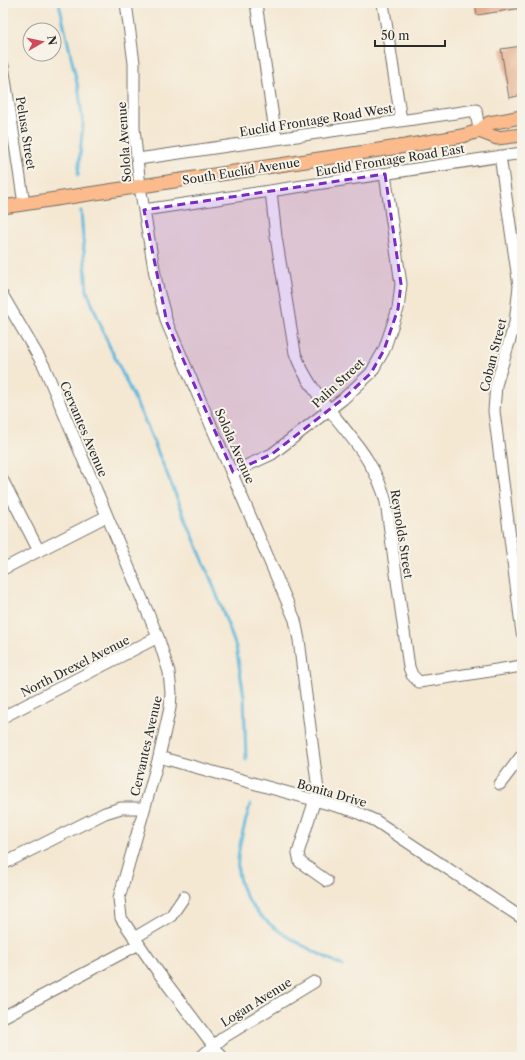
<svg xmlns="http://www.w3.org/2000/svg" width="525" height="1060" viewBox="0 0 525 1060" font-family="'Libre Caslon Text',serif">
  <rect width="100%" height="100%" fill="#f7f3e8"/>
  <filter id="ink" filterUnits="userSpaceOnUse"><feTurbulence type="fractalNoise" baseFrequency=".025" numOctaves="2"/><feDisplacementMap in="SourceGraphic" scale="8" xChannelSelector="R" yChannelSelector="G"/><feConvolveMatrix kernelMatrix="1 2 1 2 8 2 1 2 1" color-interpolation-filters="sRGB"/></filter>
  <filter id="wash" filterUnits="userSpaceOnUse"><feTurbulence type="fractalNoise" baseFrequency=".012" numOctaves="4" result="noise"/><feDisplacementMap in="SourceGraphic" scale="16" xChannelSelector="R" yChannelSelector="G"/><feGaussianBlur stdDeviation="0.9" result="paint"/><feColorMatrix in="noise" values="0 0 0 0 0 0 0 0 0 0 0 0 0 0 0 0 0 1.4 0 .05"/><feComposite in="paint" operator="in"/></filter>
  <g filter="url(#wash)">
    <rect width="100%" height="100%" fill="#f4e8d3"/>
    <g fill="none" stroke-linecap="round" stroke-linejoin="round">
      <path stroke="#5eb8dc" stroke-width="3" d="M59 3 79 92 83 124 78 175
        M81 211 87 291 108 343 145 421 212 582 236 647 244 696 246 760
        M250 805C245 824 236 852 238 871 244 923 303 945 343 966"/>
    </g>
    <g id="blocks">
      <path fill="#e3a884" d="M475 3H522V8L477 15Z
        M522 46V95L509 98 501 49Z"/>
    </g>
  </g>
  <g filter="url(#ink)">
    <use href="#blocks" fill-opacity="0" stroke="#716d66" stroke-width="1"/>
    <g fill="none" stroke-linecap="round" stroke-linejoin="round">
      <defs>
        <path id="minor" d="M126 3 134 63V128L140 187 157 286 167 323 295 620 299 640 318 790 298 853 300 862 327 881
          M256 3 276 138
          M383 3 401 120
          M3 66 24 204
          M500 156 519 286 515 323 496 385 494 411 522 633
          M138 159 476 110 479 131
          M271 191 276 237 295 353C315 409 371 442 386 502L409 667 412 675 419 682 522 666
          M144 210 522 153
          M3 296 44 366 158 637 169 672 171 693 170 708 159 757 119 898 121 918 158 972 222 1057
          M233 472 272 454 343 399 371 373 384 350 398 309 401 284 385 174
          M3 481 39 551
          M3 569 107 516
          M3 717 158 637
          M159 757 354 811 376 821 522 918
          M500 784 522 755
          M3 864 105 813 121 808H144
          M134 938 171 916 184 897
          M3 1017 139 944
          M201 1057 224 1037 314 982"/>
        <path id="major" d="M479 131 497 138 522 135
          M3 207 405 146 462 136 479 131 489 123 522 117"/>
      </defs>
      <use href="#minor" stroke="#716d66" stroke-width="13"/>
      <use href="#major" stroke="#716d66" stroke-width="15"/>
      <use href="#minor" stroke="#fff" stroke-width="11"/>
      <use href="#major" stroke="#fbbb8c" stroke-width="13"/>
    </g>
  </g>
  <path fill="#7b2cbf" fill-opacity="0.2" stroke="#7b2cbf" stroke-width="3" stroke-dasharray="8 5" stroke-linejoin="round" d="M385 174 401 284 398 309 384 350 371 373 343 399 272 454 233 472 167 323 144 210Z"/>
  <g text-anchor="middle" dominant-baseline="central" stroke-width="4" stroke-linejoin="round" paint-order="stroke">
    <g font-size="12" fill="#2b2b2b" stroke="#f7f3e8">
      <text transform="translate(316 120) rotate(-9)">Euclid Frontage Road West</text>
      <text transform="translate(26 133) rotate(81)">Pelusa Street</text>
      <text transform="translate(124 142) rotate(-94)">Solola Avenue</text>
      <text transform="translate(390 160) rotate(-9)">Euclid Frontage Road East</text>
      <text transform="translate(241 171) rotate(-9)">South Euclid Avenue</text>
      <text transform="translate(493 355) rotate(-76)">Coban Street</text>
      <text transform="translate(338 383) rotate(-43)">Palin Street</text>
      <text transform="translate(84 429) rotate(67)">Cervantes Avenue</text>
      <text transform="translate(235 446) rotate(66)">Solola Avenue</text>
      <text transform="translate(402 534) rotate(81)">Reynolds Street</text>
      <text transform="translate(75 666) rotate(-27)">North Drexel Avenue</text>
      <text transform="translate(146 746) rotate(-77)">Cervantes Avenue</text>
      <text transform="translate(332 793) rotate(16)">Bonita Drive</text>
      <text transform="translate(256 1002) rotate(-32)">Logan Avenue</text>
    </g>
  </g>
  <rect width="525" height="1060" fill="none" stroke="#f7f3e8" stroke-width="16"/>
  <g transform="translate(42 42) rotate(81)"><circle r="19" fill="#f7f3e8" stroke="#a5a39c"/>
  <path d="M0-3L7 15L0 10L-7 15Z" fill="#d1495b"/>
  <text y="-6" font-size="11" font-weight="bold" text-anchor="middle" fill="#2b2b2b">N</text>
  </g>
  <path d="M375 40v6h70v-6" fill="none" stroke="#2b2b2b" stroke-width="2"/>
  <text x="381" y="40" font-size="12" fill="#2b2b2b" stroke="#f7f3e8" stroke-width="3" paint-order="stroke">50 m</text>
</svg>
